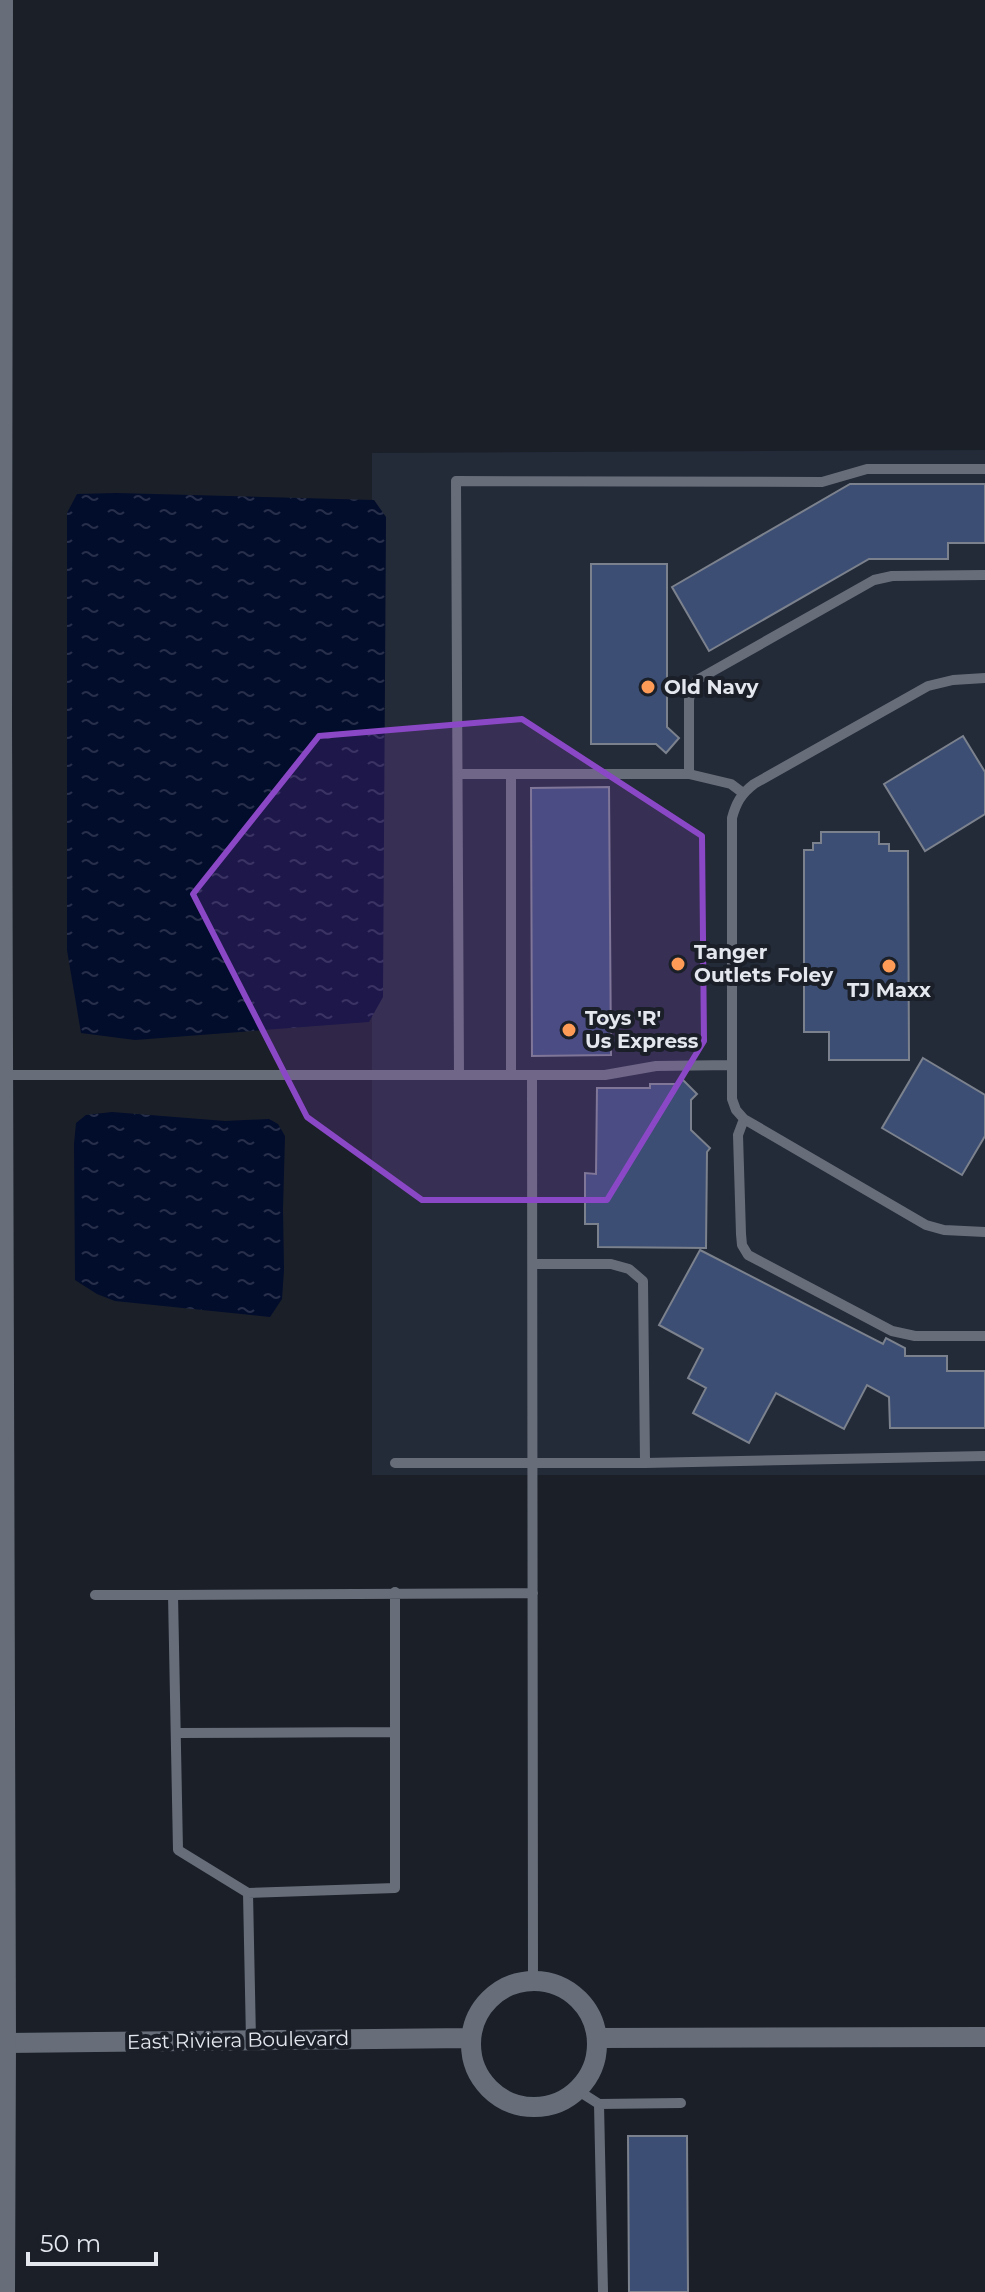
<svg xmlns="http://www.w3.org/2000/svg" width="985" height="2292" viewBox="0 0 985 2292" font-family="Montserrat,sans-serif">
  <defs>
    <pattern id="water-ripples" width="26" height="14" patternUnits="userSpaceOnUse" patternTransform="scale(2)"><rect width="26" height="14" fill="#020c2b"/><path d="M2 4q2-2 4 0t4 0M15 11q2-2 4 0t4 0" fill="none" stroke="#272f4a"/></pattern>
  </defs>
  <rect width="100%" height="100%" fill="#1a1f28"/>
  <path fill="#232a38" d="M985 450V1475H372V453Z"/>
  <path fill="url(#water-ripples)" d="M117 493 374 500 386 517 383 997 369 1022 135 1040 81 1033 67 950V513L77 494Z
    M112 1112 225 1121 269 1119 278 1124 285 1136 283 1209 284 1270 282 1299 270 1317 115 1301 97 1294 75 1280 74 1144 76 1123 86 1115Z"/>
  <path fill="#3c4e73" stroke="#7c828d" stroke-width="2" d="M850 484H985V543H948V559H869L709 651 672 587Z
    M591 564H667V727L679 738 666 753 656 744H591Z
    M963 736 985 772V814L925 851 884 784Z
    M609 787 611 1055 532 1056 531 788Z
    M821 832H879V844H889V851H908L909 1060H829V1032H804V850H813V843H821Z
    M923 1058 985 1095V1136L962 1175 882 1128Z
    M682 1079 697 1094 691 1100V1130L710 1148 707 1152 706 1248 598 1247V1224H585V1173L596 1174 597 1088H650V1084H677Z
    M700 1250 883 1344 886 1338 905 1348V1356H947V1371H985V1428H890L889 1397 867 1385 844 1429 776 1393 749 1443 693 1413 706 1388 688 1378 703 1349 659 1325Z
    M628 2136H687L688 2292H629Z"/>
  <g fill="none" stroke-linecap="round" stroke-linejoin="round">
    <path stroke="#686e79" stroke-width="10" d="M985 678 953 680 928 686 754 784C741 794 736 803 732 818V1099L736 1110 744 1119 926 1225 944 1230 985 1232
      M458 774H689L731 784 743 793
      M511 774V1075
      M689 774V700L691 689 697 680 874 580 892 576 985 575
      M3 1075H605L656 1066 732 1065
      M459 1075 456 481 822 482 867 469H985
      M532 1076 533 1980
      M744 1119 738 1135 741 1234 742 1245 748 1255 892 1331 915 1336H985
      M533 1264H611L629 1269 643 1281 645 1463 985 1456
      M395 1463H645
      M95 1595H173
      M176 1733 394 1732
      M248 1893 395 1888V1592
      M251 2040 248 1893 178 1850 173 1595 533 1593
      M577 2090 599 2104 681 2103
      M599 2104 603 2292"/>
    <path stroke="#686e79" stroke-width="20" d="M471 2044a63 63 0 1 1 126 0a63 63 0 1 1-126 0Z
      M598 2038 985 2037
      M6 2043 470 2038"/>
    <path stroke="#686e79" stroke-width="20" d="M3 0 2 719 6 2043 5 2292"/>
  </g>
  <path fill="#8b48c6" fill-opacity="0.2" stroke="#8b48c6" stroke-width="6" stroke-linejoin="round" d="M522 719 702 836 704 1041 607 1200H422L307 1117 193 894 319 736Z"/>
  <g fill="#fe9c57" stroke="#1a1f28" stroke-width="3">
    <circle cx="648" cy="687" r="8"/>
    <circle cx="678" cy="964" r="8"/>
    <circle cx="889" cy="966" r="8"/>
    <circle cx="569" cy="1030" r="8"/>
  </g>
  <g text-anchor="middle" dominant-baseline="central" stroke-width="8" stroke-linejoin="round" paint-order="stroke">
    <g font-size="20" font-weight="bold" fill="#e4e7ee" stroke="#1a1f28" text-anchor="start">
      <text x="664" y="687">Old Navy</text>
      <text x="694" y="952">Tanger<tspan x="694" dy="23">Outlets Foley</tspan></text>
      <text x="889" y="990" text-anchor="middle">TJ Maxx</text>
      <text x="585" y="1018">Toys 'R'<tspan x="585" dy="23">Us Express</tspan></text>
    </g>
    <g font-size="20" fill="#e4e7ee" stroke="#1a1f28">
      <text transform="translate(238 2040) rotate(-1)">East Riviera Boulevard</text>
    </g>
  </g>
  <path d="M28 2252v12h128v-12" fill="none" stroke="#e4e7ee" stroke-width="4"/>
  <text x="40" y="2252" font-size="24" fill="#e4e7ee" stroke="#1a1f28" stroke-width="6" paint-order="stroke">50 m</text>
</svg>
